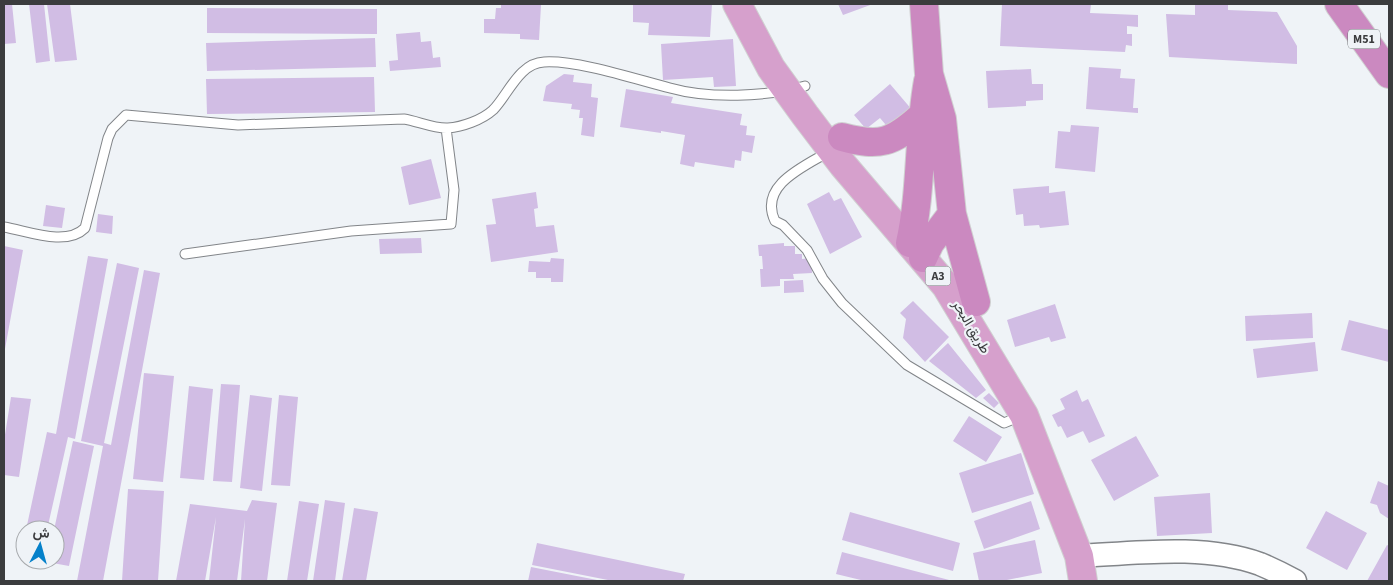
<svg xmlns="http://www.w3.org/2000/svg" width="1393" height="585" viewBox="0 0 1393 585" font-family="'Source Sans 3',Vazirmatn,sans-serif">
  <rect width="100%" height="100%" fill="#eff3f7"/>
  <path fill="#d1bde4" d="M4 4H12L16 43 4 44Z
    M29 4H44L50 61 36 63Z
    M47 4H70L77 60 55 62Z
    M501 4 541 5 539 40 520 39V34L484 33V19H495L496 8H501Z
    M633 4H712L710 37 648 35 649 23 633 22Z
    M838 4H873L843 15Z
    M1002 4H1091L1090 13 1138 15V27L1127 26V34H1132V46L1126 45 1125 52 1000 46Z
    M1195 4H1228V10L1277 12 1297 46V64L1169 57 1166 14 1195 15Z
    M207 8 377 9V34L207 33Z
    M420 32 421 42 431 41 433 58 440 57 441 67 390 71 389 61 398 60 396 34Z
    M375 38 376 67 207 71 206 43Z
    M733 39 736 86 714 87 713 77 663 80 661 44Z
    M1089 67 1121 69 1120 78 1135 79 1133 108H1138V113L1086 109Z
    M1031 69 1032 84H1043V100L1026 101V106L988 108 986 71Z
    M564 74 574 75 573 82 592 84 591 97 598 98 594 137 581 135 583 118H579L580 110 571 109 572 104 543 101 546 86Z
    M374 77 375 112 207 114 206 79Z
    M890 84 913 111 891 131 880 118 866 129 854 115Z
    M626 89 673 97 671 103 742 114 740 125 747 126 746 135 755 136 752 153 742 151 741 161 735 160 734 168 695 162 694 167 680 164 685 135 661 131V133L620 127Z
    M1071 125 1099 127 1095 172 1055 168 1058 131 1070 132Z
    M431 159 441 198 409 205 401 167Z
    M1049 186V193L1065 191 1069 225 1040 228 1039 225 1024 226 1023 214 1016 215 1013 189Z
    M536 192 538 208 534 209 536 227 554 225 558 252 491 262 486 225 496 224 492 199Z
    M829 192 834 201 841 198 862 237 830 254 807 204Z
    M46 205 65 208 62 228 43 226Z
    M98 214 113 216 112 234 96 232Z
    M421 238 422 253 380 254 379 239Z
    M784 243V246H795V254H802V259L811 258 812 273 793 274 794 279H780V286L761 287 760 269H763L762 256H759L758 245Z
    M4 246 23 250 5 349H4Z
    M88 256 108 259 75 439 68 437 47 530H26L47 432 56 434Z
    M551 258 564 259 563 282H551V278H536V272H528L529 261 550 262Z
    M117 263 139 268 104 443 111 445 144 270 160 273 103 581H77L103 446 81 441Z
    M803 280 804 292 784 293V281Z
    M913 301 949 337 925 362 903 338 906 319 900 313Z
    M1055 304 1066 338 1051 342 1049 337 1015 347 1007 320Z
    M1312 313 1313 338 1246 341 1245 316Z
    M1349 320 1389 330V362L1341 350Z
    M1315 342 1318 371 1257 378 1253 349Z
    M948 343 986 390 976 398 929 361Z
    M144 373 174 376 163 482 133 479Z
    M221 384 240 385 232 482 213 481Z
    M189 386 213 389 204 480 180 478Z
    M1077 390 1082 402 1088 399 1105 436 1089 443 1083 431 1067 438 1061 426 1058 427 1052 415 1065 409 1060 399Z
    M989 393 999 403 994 408 983 398Z
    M250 395 272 398 262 491 240 488Z
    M279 395 298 397 290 486 271 485Z
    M11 397 31 399 19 477 4 475V441Z
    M969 416 1002 437 986 462 953 441Z
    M1136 436 1159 476 1114 501 1091 460Z
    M73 441 94 446 69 566 47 562 55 560 54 530Z
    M1021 453 1034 494 972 513 959 473Z
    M1378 481 1389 486V519L1380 513 1377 505 1370 503Z
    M128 489 164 491 158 581H122Z
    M1210 493 1212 533 1157 536 1154 497Z
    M252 500 277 503 267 581H241L245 519 237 581H209L216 517 205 581H176L190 504 247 511Z
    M325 500 345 503 335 581H313Z
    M299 501 319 504 307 581H287Z
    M1031 501 1040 529 984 549 974 521Z
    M354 508 378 512 366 581H342Z
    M1326 511 1367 533 1347 570 1306 548Z
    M850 512 960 543 953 571 842 540Z
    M1035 540 1042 573 1002 581H979L973 553Z
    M537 543 685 574 683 581H613L532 565Z
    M1387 545 1389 546V581H1367Z
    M842 552 953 581H865L836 574Z
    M531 567 597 580V581H528Z"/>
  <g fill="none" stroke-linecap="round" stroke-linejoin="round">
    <defs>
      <path id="service" d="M830 151C805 166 758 185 775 221L783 225 807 250 823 279 842 303 907 365 1004 423 1021 416
        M4 227C28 231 66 247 85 228L108 138 112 129 126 115 238 125 404 119C417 121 435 129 448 128 462 127 482 120 493 110 508 95 519 63 544 62 578 60 635 79 670 88 709 99 766 97 805 86
        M185 254 351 231 451 224 454 190 446 128"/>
      <path id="tertiary" d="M1079 556C1137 553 1204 544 1260 564 1272 569 1284 575 1295 581"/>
      <path id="trunk" d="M737 4 771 68 805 115 843 165 946 286 1024 415 1079 556 1083 581"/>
      <path id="motorway" d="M924 4 929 74 942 119 952 214 976 302
        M1339 4 1389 74
        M842 137C880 147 892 143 921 117
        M910 243C922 190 918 135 928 81
        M923 258 930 243 952 214"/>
    </defs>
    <use href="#service" stroke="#828589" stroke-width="11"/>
    <use href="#tertiary" stroke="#828589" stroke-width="25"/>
    <use href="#trunk" stroke="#d0d0d1" stroke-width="30"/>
    <use href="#motorway" stroke="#d0d0d1" stroke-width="30"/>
    <use href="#service" stroke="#fff" stroke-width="9"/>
    <use href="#tertiary" stroke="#fff" stroke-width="22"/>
    <use href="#trunk" stroke="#d6a0cc" stroke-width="28"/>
    <use href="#motorway" stroke="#cb89c0" stroke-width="28"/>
  </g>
  <g text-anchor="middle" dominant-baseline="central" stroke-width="4.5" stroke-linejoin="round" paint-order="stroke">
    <g fill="#eff3f7" stroke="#717376" stroke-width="1">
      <rect x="1348" y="29.5" width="32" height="19" rx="4"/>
      <rect x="925.5" y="266.5" width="25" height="19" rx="4"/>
    </g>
    <g font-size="12" font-weight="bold" fill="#3b3c3e">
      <text x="1364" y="39">M51</text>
      <text x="938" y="276">A3</text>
    </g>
    <g font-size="14" fill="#3b3c3e" stroke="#eff3f7">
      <text transform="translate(971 327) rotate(59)">طريق البحر</text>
    </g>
  </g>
  <rect width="1393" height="585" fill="none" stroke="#3b3c3e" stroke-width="10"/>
  <g transform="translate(40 545) rotate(6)"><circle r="24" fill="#eff3f7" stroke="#a7aaad"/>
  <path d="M0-4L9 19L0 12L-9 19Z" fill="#0581ca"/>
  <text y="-8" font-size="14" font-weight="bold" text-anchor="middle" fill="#3b3c3e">ش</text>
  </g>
</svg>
